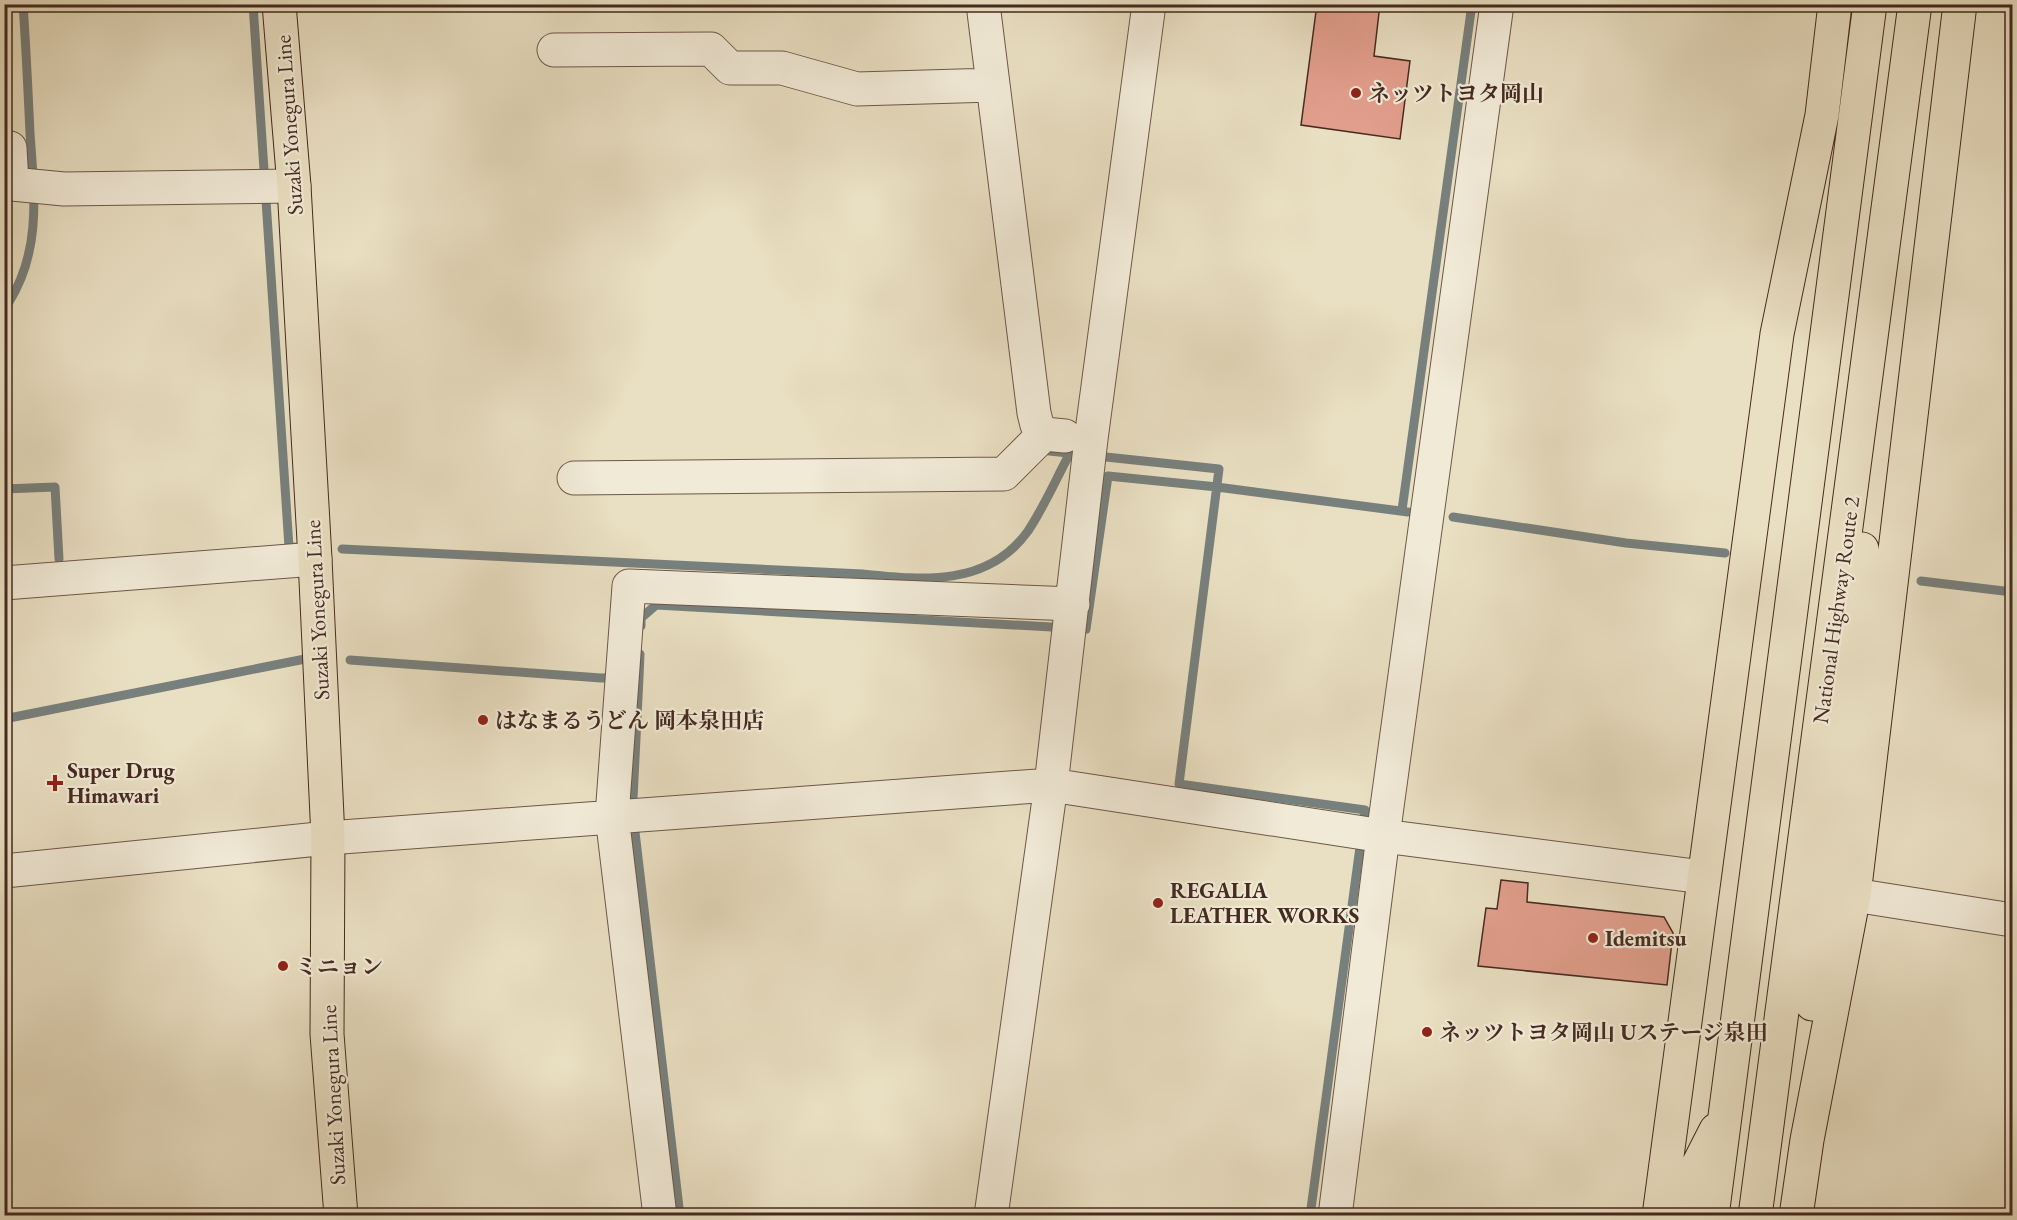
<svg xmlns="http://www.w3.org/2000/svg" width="2017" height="1220" viewBox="0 0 2017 1220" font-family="'EB Garamond','Noto Serif JP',serif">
  <rect width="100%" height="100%" fill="#e9dfc2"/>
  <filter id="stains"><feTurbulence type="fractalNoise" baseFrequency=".00333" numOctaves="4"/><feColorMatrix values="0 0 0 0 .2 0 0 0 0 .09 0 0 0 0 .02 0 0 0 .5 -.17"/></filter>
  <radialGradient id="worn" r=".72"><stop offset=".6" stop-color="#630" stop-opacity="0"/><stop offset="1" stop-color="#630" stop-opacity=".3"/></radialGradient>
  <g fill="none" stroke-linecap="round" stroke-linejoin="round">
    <path stroke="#78807d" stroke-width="9" d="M253 4 289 547H294
      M4 303 9 302C42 249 34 192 30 133 28 90 26 47 23 4
      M1040 450 1219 469 1179 784 1365 810 1364 817
      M4 489 55 487 59 559
      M1402 510 1472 4
      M1453 517 1626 543 1725 553
      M342 549 863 574C923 580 988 587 1028 531 1044 507 1056 479 1070 453
      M1921 581 2012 592
      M641 626V618L656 605 1086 629 1108 476 1217 487 1408 512
      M350 660 601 678 639 677 640 654
      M4 719 305 659
      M633 799 639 677
      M635 832 680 1216
      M1310 1216 1360 847"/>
  </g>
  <path fill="#e29e8d" stroke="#452a20" stroke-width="1.5" d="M1317 4H1380L1374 56 1410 61 1400 139 1301 125Z
    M1501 880 1528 883 1527 902 1664 917 1673 933 1667 985 1478 966 1486 908 1497 909Z"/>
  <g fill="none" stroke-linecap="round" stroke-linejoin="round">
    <defs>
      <path id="minor" d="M983 4 1034 413 1037 425 1044 434 1065 436
        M554 50 711 49 730 68H782L857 89 993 85
        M4 148H10L12 184 64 189 294 186
        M574 478 1004 474 1044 434
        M4 583 315 559
        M4 871 328 838 1051 785 1383 836 1703 877
        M1854 895 2012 920
        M660 1216 612 816 629 586 1073 604
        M991 1216 1051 785 1091 439 1149 4
        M1335 1216 1383 836 1497 4"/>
      <path id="major" d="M279 4 294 186 315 559 328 838 327 1034 341 1216"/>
      <path id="highway" d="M1812 1004 1861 624 1862 549
        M1659 1216 1777 334 1822 115 1835 4
        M1687 1216 1693 1175 1716 1130
        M1712 1216 1870 4
        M1755 1216 1915 4
        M1796 1216 1807 1140 1854 895 1960 4"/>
    </defs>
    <use href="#minor" stroke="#6e5748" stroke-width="35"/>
    <use href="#major" stroke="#452a20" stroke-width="35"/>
    <use href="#highway" stroke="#452a20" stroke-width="35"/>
    <use href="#minor" stroke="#f1ead7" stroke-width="33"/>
    <use href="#major" stroke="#e9dfc2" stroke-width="33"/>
    <use href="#highway" stroke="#e9dfc2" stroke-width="33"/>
  </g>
  <g fill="#8f2418" stroke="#f1ead7" stroke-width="2">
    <circle cx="1356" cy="93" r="6"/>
    <circle cx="483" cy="720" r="6"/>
    <path d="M52 774h6v6h6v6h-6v6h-6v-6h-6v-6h6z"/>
    <circle cx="1158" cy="903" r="6"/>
    <circle cx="1593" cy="938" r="6"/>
    <circle cx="283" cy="966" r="6"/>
    <circle cx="1427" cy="1032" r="6"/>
  </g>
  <g text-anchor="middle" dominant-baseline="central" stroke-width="4.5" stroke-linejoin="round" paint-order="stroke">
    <g font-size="22" font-weight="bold" fill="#452a20" stroke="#f1ead7" text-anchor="start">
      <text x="1368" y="93">ネッツトヨタ岡山</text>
      <text x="495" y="720">はなまるうどん 岡本泉田店</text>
      <text x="67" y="770">Super Drug<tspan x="67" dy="25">Himawari</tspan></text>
      <text x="1170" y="890">REGALIA<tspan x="1170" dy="25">LEATHER WORKS</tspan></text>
      <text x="1605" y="938">Idemitsu</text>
      <text x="295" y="966">ミニョン</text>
      <text x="1439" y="1032">ネッツトヨタ岡山 Uステージ泉田</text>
    </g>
    <g font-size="22" fill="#452a20" stroke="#f1ead7">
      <text transform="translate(289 125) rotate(-94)">Suzaki Yonegura Line</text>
      <text transform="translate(317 610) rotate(-93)">Suzaki Yonegura Line</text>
      <text transform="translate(1836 610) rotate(-82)">National Highway Route 2</text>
      <text transform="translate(333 1095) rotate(-93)">Suzaki Yonegura Line</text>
    </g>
  </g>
  <rect width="2017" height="1220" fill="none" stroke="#e9dfc2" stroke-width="24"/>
  <rect x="6" y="6" width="2005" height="1208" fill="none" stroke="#452a20" stroke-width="3"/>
  <rect x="12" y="12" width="1993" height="1196" fill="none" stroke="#452a20" stroke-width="1.5"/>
  <rect width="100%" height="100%" filter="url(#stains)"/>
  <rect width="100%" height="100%" fill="url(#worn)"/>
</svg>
